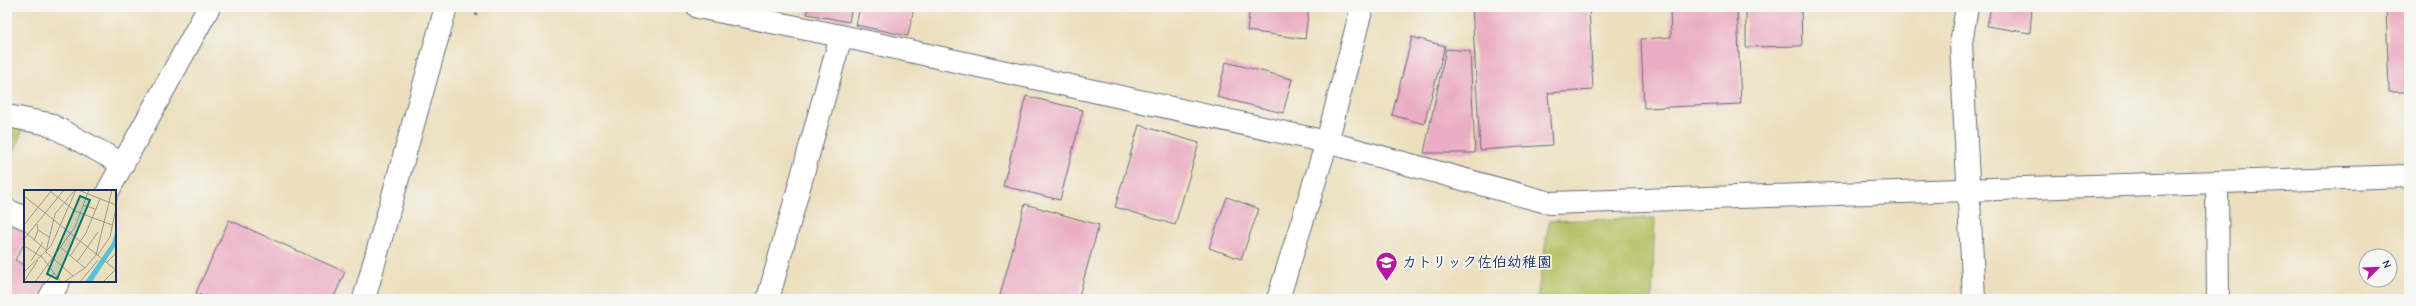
<svg xmlns="http://www.w3.org/2000/svg" width="2416" height="306" viewBox="0 0 2416 306" font-family="'Comic Neue','Klee One',sans-serif">
  <rect width="100%" height="100%" fill="#f6f6f2"/>
  <filter id="ink" filterUnits="userSpaceOnUse"><feTurbulence type="fractalNoise" baseFrequency=".025" numOctaves="2"/><feDisplacementMap in="SourceGraphic" scale="8" xChannelSelector="R" yChannelSelector="G"/><feConvolveMatrix kernelMatrix="1 2 1 2 8 2 1 2 1" color-interpolation-filters="sRGB"/></filter>
  <filter id="wash" filterUnits="userSpaceOnUse"><feTurbulence type="fractalNoise" baseFrequency=".012" numOctaves="4" result="noise"/><feDisplacementMap in="SourceGraphic" scale="16" xChannelSelector="R" yChannelSelector="G"/><feGaussianBlur stdDeviation="0.9" result="paint"/><feColorMatrix in="noise" values="0 0 0 0 0 0 0 0 0 0 0 0 0 0 0 0 0 1.4 0 .05"/><feComposite in="paint" operator="in"/></filter>
  <g filter="url(#wash)">
    <rect width="100%" height="100%" fill="#ecdfbd"/>
    <path fill="#b3c062" stroke="#677860" d="M7 124 23 128 7 172Z
      M1655 218 1652 299H1537L1549 221Z"/>
    <g id="blocks">
      <path fill="#ebadc3" d="M808 7H852L849 22 807 14Z
        M860 7H914L908 36 856 25Z
        M1250 7H1309L1305 39 1247 31Z
        M1472 7H1589L1593 90 1548 93 1552 145 1480 150Z
        M1670 7H1737L1741 104 1644 108 1641 39 1671 37Z
        M1746 7H1801L1802 46 1746 47Z
        M1991 7H2032L2030 33 1987 26Z
        M2386 7H2409V92H2389Z
        M1412 37 1445 46 1424 124 1392 115Z
        M1446 49 1470 51 1475 153H1424Z
        M1226 62 1292 79 1283 113 1217 97Z
        M1026 96 1083 110 1060 200 1003 186Z
        M1139 125 1199 143 1175 225 1115 207Z
        M1227 197 1259 209 1241 259 1209 248Z
        M1025 204 1099 225 1078 299H999Z
        M7 215 25 224V242L15 260 25 265V281H47L37 299H7Z
        M229 220 345 272 333 299H210L196 293Z"/>
    </g>
  </g>
  <g filter="url(#ink)">
    <use href="#blocks" fill-opacity="0" stroke="#646d7f" stroke-width="1"/>
    <g fill="none" stroke-linecap="round" stroke-linejoin="round">
      <defs>
        <path id="minor" d="M698 7 841 36 1327 142 1550 203 2409 176
          M1967 7 1961 43 1974 299
          M7 116 49 124 123 164
          M2217 182 2218 299
          M108 191 209 7
          M7 210 25 218
          M49 299 59 281
          M364 299 446 7
          M768 299 841 36
          M1278 299 1327 142 1362 7"/>
      </defs>
      <use href="#minor" stroke="#646d7f" stroke-width="24"/>
      <path stroke="#646d7f" stroke-width="2.5" stroke-dasharray="3 3" stroke-linecap="butt" d="M476 16 479 7"/>
      <use href="#minor" stroke="#fff" stroke-width="22"/>
    </g>
  </g>
  <defs>
    <symbol id="school-pin" viewBox="-11 -11 22 30"><path d="M0 17L-7.5 6A9.5 9.5 0 1 1 7.5 6Z" fill="#b5179e" stroke="#f6f6f2"/><path d="M0-5L7-2L0 1L-7-2ZM-4 1L0 2.5L4 1V4Q0 6-4 4Z" fill="#fff"/></symbol>
  </defs>
  <g fill-rule="evenodd">
    <use href="#school-pin" x="1374" y="250" width="25" height="34"/>
  </g>
  <g text-anchor="middle" dominant-baseline="central" stroke-width="3.5" stroke-linejoin="round" paint-order="stroke">
    <g font-size="15" font-weight="bold" fill="#1b2f5e" stroke="#f6f6f2" text-anchor="start">
      <text x="1402" y="262">カトリック佐伯幼稚園</text>
    </g>
  </g>
  <g transform="translate(24 190)">
    <rect width="92" height="92" fill="#ecdfbd"/>
    <path d="M92 40V55L68 92H61L88 53Z" fill="#5bc1d9"/>
    <path fill="none" stroke="#989997" stroke-width="1" d="M54 0 92 15M27 2 51 21 88 35M0 6 92 80M59 15 71 19M0 35 28 0M14 40 25 47M0 41 22 60M0 49 40 0M10 51 14 40 13 34M0 56 18 67 37 92M36 57 61 78M46 66 62 43 76 9M73 66 86 47 92 18M7 71 19 52M53 72 74 42M82 73 92 63M0 82 27 56 52 0M49 86 22 62 31 24 51 0M1 90 14 70M11 92 51 37 65 0M22 92 30 83M40 92 61 78 72 65 88 0M56 92 74 70M79 92 91 80"/>
    <path fill="#0f766e" fill-opacity="0.15" stroke="#0f766e" stroke-width="2" d="M56 6 66 10 33 89 23 84Z"/>
    <rect width="92" height="92" fill="none" stroke="#1b2f5e" stroke-width="2"/>
  </g>
  <rect width="2416" height="306" fill="none" stroke="#f6f6f2" stroke-width="24"/>
  <g transform="translate(2378 268) rotate(67)"><circle r="19" fill="#f6f6f2" stroke="#9ea6b7"/>
  <path d="M0-3L7 15L0 10L-7 15Z" fill="#b5179e"/>
  <text y="-6" font-size="11" font-weight="bold" text-anchor="middle" fill="#1b2f5e">N</text>
  </g>
</svg>
